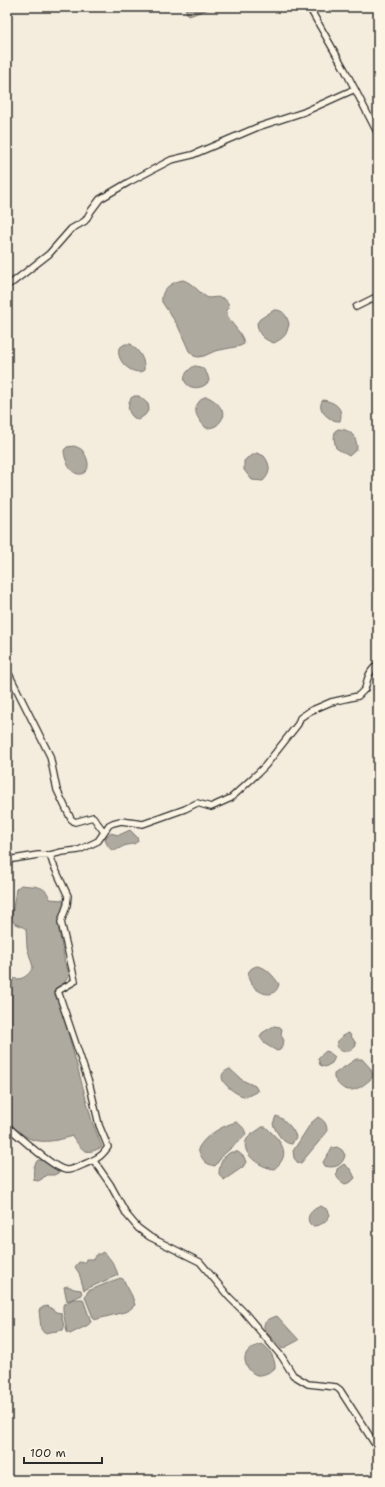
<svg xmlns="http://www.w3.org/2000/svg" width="385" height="1487" viewBox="0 0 385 1487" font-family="'Shantell Sans',sans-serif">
  <rect width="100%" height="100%" fill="#f4edde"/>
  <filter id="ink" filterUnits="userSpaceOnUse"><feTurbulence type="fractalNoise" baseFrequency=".025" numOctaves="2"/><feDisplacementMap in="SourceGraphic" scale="8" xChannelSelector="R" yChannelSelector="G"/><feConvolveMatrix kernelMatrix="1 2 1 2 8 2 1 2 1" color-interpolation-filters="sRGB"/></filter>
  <g filter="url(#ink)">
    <path fill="#afaaa0" stroke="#7a7771" d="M185 7H214L189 16 187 14Z
      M183 280C193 283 199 293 208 298 217 297 228 295 229 308L226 310C227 323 243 331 244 344L240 346 215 351 204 356 198 357 194 356 189 351 178 326 162 302C160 289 172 282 183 280Z
      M274 310C283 309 287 316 289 324 286 336 285 337 274 343 263 339 258 335 257 323L260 319Z
      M125 344H131C139 352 145 358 144 370L141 372C129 373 116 360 119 348Z
      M194 366C203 366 208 372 209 381 202 392 181 389 185 375 187 371 191 368 194 366Z
      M134 396H139L148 404 149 409 145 415 138 420C128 416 126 406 131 398Z
      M204 397H208C217 402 220 405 224 415 220 424 216 428 206 428 196 417 190 408 204 397Z
      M323 400C335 402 344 408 340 421 330 422 315 409 323 400Z
      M338 429C351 429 357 437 357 449L349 456 336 448 334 439 335 431Z
      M74 446C77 447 80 448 82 450 86 455 91 465 86 471 80 478 71 472 68 465 66 460 64 456 64 450L67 447Z
      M257 453 264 456C271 465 271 473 263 481L252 480 244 470V461L247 458Z
      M130 830 137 837 138 841C134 845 132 844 127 845 116 848 113 858 105 840L106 837 110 833 119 835Z
      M21 885C35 887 45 884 50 899L62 900 64 902V907L59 917 58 925 65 963 70 975 63 984 55 990 54 993 61 1007 92 1121 102 1147C85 1156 83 1151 72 1136 61 1140 43 1144 31 1139 23 1136 14 1128 7 1122V978C12 976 13 979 17 979 25 979 30 973 33 967L27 947 26 929C21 925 15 925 11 920L16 889Z
      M257 966C267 967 274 977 279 984 272 1012 230 973 257 966Z
      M274 1026 280 1027 282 1029 281 1034 284 1041 280 1050 277 1051 265 1044 260 1037 262 1033Z
      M349 1033 355 1042 356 1046C350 1053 341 1054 336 1046 338 1039 342 1035 349 1033Z
      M326 1051 329 1052 335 1057 332 1063 325 1067 320 1065 318 1058Z
      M356 1059H362L371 1069 373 1077C359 1090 346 1098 334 1078V1074Z
      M230 1069 242 1080 255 1086 258 1091 246 1097C235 1095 209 1076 230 1069Z
      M276 1116C284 1118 294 1129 296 1137L292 1144C283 1144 276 1132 273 1124Z
      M318 1117C325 1121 327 1124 327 1132L301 1163H298L294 1158 293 1151 311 1123Z
      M236 1122C241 1125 245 1128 246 1135L223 1155 215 1166C204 1164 202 1159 198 1149 204 1136 222 1126 236 1122Z
      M262 1127H266C279 1140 294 1153 274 1169 262 1168 241 1155 246 1141 248 1135 258 1131 262 1127Z
      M337 1147 342 1150 345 1155C343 1165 335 1169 325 1166L323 1162 332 1148Z
      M231 1152H238L244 1157 246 1162 243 1167 224 1180 219 1174C219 1165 222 1157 231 1152Z
      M38 1160H43L60 1172 54 1175H46L42 1179 38 1181 34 1180C33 1172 33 1165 38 1160Z
      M344 1164 351 1170 355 1178 351 1182 345 1184C338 1180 335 1177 337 1169Z
      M321 1206 328 1210 330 1215C326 1222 321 1226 312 1226 303 1218 312 1209 321 1206Z
      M102 1252C109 1255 116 1267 118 1275L84 1290 79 1273 75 1267 79 1262 85 1263 86 1259H93L97 1254H101Z
      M120 1278 123 1279 132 1296 135 1305 128 1311 94 1320 85 1297 88 1291Z
      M68 1286 74 1289 81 1290 82 1295 67 1301 64 1287Z
      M73 1299H83L91 1322 88 1325 70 1334 67 1332 63 1311V1305Z
      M48 1306 56 1312 61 1313 64 1327 63 1330 44 1333 41 1329 39 1310 43 1307Z
      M277 1316 299 1340 282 1349C275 1338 248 1325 277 1316Z
      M262 1344C270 1349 276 1360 275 1369 269 1372 263 1376 257 1375 249 1373 242 1361 246 1354 248 1349 257 1345 262 1344Z"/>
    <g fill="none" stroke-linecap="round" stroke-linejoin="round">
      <defs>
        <path id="minor" d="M309 7 345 70 378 134
          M7 285 13 282 49 254 71 229 85 221 91 211 100 199 129 182 171 160 192 155 258 127 304 112 355 89
          M356 307 378 296
          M7 670 50 756 57 790 71 819 75 822 93 817 104 832
          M7 860 38 855H50L62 852 79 850 98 841 109 825 113 823 121 821 143 824 185 809 197 803 211 807 231 798 258 773 265 766 298 724 300 718 310 711 331 702 358 696 365 689C368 677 368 673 378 664
          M7 1126C17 1135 55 1169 66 1170 73 1170 80 1166 87 1163 98 1158 101 1157 108 1147L99 1125 90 1086 58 991 75 981 61 922 67 905 68 896 53 864 50 855
          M94 1161 110 1184 127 1215 138 1228 150 1237 200 1262 229 1297 244 1312 282 1357 293 1375 308 1384 336 1387 340 1390 378 1449"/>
      </defs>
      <use href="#minor" stroke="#2b2b2b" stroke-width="8"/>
      <use href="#minor" stroke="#fcf5e5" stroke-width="5.5"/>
    </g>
  </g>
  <rect width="385" height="1487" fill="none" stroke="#fcf5e5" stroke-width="24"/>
  <rect x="12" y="12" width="361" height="1463" fill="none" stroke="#2b2b2b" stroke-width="1.5" filter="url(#ink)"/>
  <path d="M24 1457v6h78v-6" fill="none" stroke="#2b2b2b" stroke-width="2"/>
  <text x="30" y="1457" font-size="12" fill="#2b2b2b" stroke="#fcf5e5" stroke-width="3" paint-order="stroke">100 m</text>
</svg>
